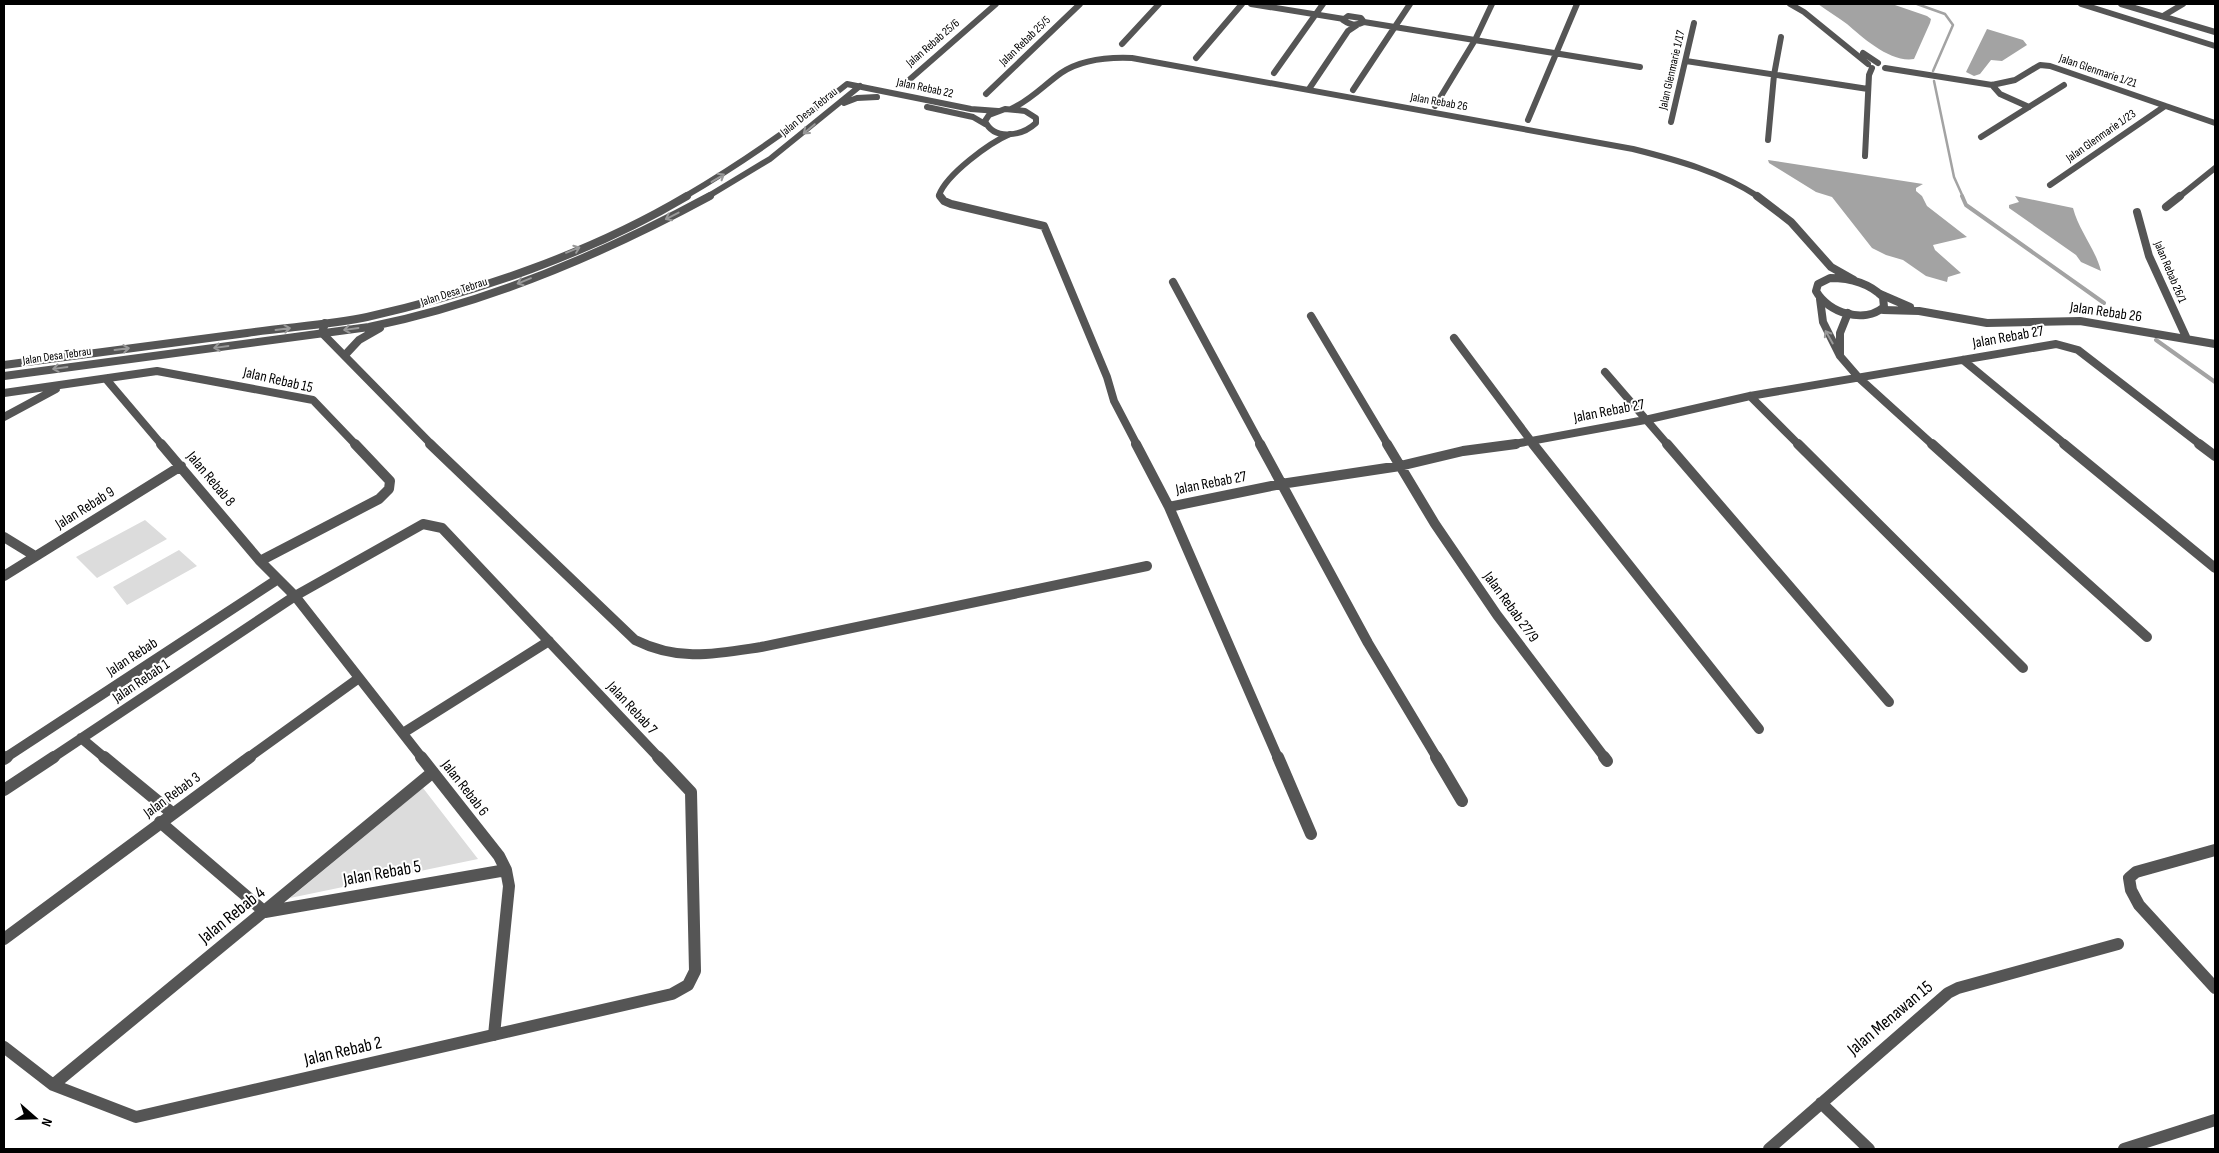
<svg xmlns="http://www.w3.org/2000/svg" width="2219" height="1153" viewBox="0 0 2219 1153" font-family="'Sofia Sans Condensed',sans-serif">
  <rect width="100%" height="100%" fill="#fff"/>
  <path fill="#dcdcdc" d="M145 520 167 539 97 578 76 557Z
    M179 550 197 566 127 605 113 587Z
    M423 788 478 859 290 898Z"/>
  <path fill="#a3a3a3" d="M1818 4H1892L1927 16 1931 19 1930 23 1914 59C1891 63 1863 38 1847 24 1838 17 1827 11 1818 4Z
    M1987 29 2023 40 2027 45 2002 61 1991 60 1980 74 1974 76 1966 72Z
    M1768 160 1923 184 1916 188V191L1922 196 1927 206 1967 237 1933 245 1935 250 1961 273 1948 277 1947 282 1926 276 1903 260 1886 255 1872 248 1832 197 1816 192 1769 163Z
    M2015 196 2073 208C2079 231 2095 248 2101 271L2081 262 2076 255 2009 208V205L2019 202Z"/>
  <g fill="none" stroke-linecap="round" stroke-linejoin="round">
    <path stroke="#a3a3a3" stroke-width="2.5" d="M1917 4 1945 14 1953 25 1933 71
      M1934 81 1954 177 1963 197"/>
    <path stroke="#a3a3a3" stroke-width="4" d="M1962 196 1966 205 2104 303
      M2156 340 2215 382"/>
    <path stroke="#555" stroke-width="6" d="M1251 4 1344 19
      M1790 4 1804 12 1868 64
      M2081 4 2215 46
      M2121 4 2215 32
      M1348 16 1361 18 1364 22C1356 26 1350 25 1343 20Z
      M2163 16 2183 4
      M1364 22 1640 67
      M1122 44 1159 4
      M1863 53 1878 63
      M1196 58 1242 4
      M1686 61 1868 89
      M1885 68 1992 85 2015 80 2040 65 2050 66 2215 123
      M1274 73 1323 4
      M909 80 996 4
      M1992 85 2000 94 2029 107
      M1309 89 1348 31 1357 25
      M1353 90 1410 4
      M986 94 1080 4
      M1435 106 1475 40 1492 4
      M1528 120 1577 4
      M1671 122 1694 23
      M1981 137 2064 85
      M1768 140 1774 75 1781 37
      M1865 156 1869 75 1872 68
      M2050 185 2165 106
      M941 197 939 195C947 174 989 143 1010 134
      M2179 197 2215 168"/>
    <path stroke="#555" stroke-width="8" d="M940 196 944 201 951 204 1044 226 1107 377 1114 401 1137 445
      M2166 207 2180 196
      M2137 212 2149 256 2187 339
      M1173 282 1261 445
      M1880 294 1910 307
      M1820 299 1823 322 1840 356V333L1848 313
      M1883 310 1919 311 1987 323 2080 321 2215 344
      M1311 316 1388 445
      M325 323 322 333 432 445
      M1454 338 1534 445
      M1840 356 1859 378 1933 445
      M1963 360 2066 445
      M1605 372 1668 445
      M106 379 162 445
      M4 393 157 371 313 400 356 445
      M1750 396 1799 445
      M4 417 56 389
      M1509 445 1645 420 1750 396 2056 344 2078 350 2201 445"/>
    <path stroke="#555" stroke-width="10" d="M161 444 260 561 295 596 422 758
      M430 444 635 640C679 662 715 654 761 647L1147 566
      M1136 444 1169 507 1278 758
      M1260 444 1368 643 1437 758
      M1387 444 1435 524 1497 615 1605 758
      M1533 444 1759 729
      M1667 444 1889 702
      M1798 444 2023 668
      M1932 444 2147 637
      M2064 444 2215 568
      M2199 444 2215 456
      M1169 507 1281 484 1400 466 1463 451 1516 444
      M4 537 35 556
      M260 561 379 499 389 489 390 481 355 444
      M4 576 181 466
      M403 733 549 641
      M81 738 105 758
      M5 758 278 579
      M52 758 295 596 423 524 442 528 659 758
      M248 758 359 678"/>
    <path stroke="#555" stroke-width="12" d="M104 757 172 813
      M421 757 499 856 506 870 509 886 494 1035
      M1278 757 1311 834
      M1436 757 1462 801
      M1604 757 1607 761
      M4 759 7 757
      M4 790 54 757
      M160 822 265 912 506 870
      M2215 850 2136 872 2129 878 2131 890 2139 905 2215 988
      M4 939 250 757
      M4 1047 53 1085 136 1117 672 994 688 985 695 971 691 792 658 757
      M53 1085 433 772
      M1821 1103 1869 1149
      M1769 1149 1948 993 1958 988 2118 944
      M2124 1149 2215 1120"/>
    <path stroke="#555" stroke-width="6" d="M844 103 857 98 877 97
      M927 107 973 117 985 124
      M1005 109 1025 111 1036 118V123C1022 136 994 141 985 121L989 115Z
      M1011 109C1031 100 1044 85 1061 73 1082 59 1108 57 1132 58L1633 149C1677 160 1721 172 1759 197
      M684 197C742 163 795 126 847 84L971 109 998 111
      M707 197 770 159 860 86"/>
    <path stroke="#555" stroke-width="8" d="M1757 196 1791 222 1831 267 1854 280
      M1830 278C1850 278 1868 282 1883 297L1884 307C1864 324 1828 313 1816 291L1818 284Z
      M345 355 359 340 380 328
      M4 365C85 354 166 343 247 333 287 327 328 325 367 317 475 293 591 253 687 196
      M4 376 369 327C488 303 603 254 710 196"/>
  </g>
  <defs><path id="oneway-shaft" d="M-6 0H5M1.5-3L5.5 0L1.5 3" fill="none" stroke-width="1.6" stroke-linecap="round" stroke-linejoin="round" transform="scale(1.25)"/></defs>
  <g stroke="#999">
    <use href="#oneway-shaft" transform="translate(809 129) rotate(140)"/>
    <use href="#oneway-shaft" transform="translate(718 178) rotate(-31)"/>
    <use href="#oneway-shaft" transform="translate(672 216) rotate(153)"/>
    <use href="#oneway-shaft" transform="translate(573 250) rotate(-22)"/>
    <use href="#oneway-shaft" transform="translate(524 281) rotate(158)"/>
    <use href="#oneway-shaft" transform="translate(283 329) rotate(-7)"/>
    <use href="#oneway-shaft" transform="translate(351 329) rotate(172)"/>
    <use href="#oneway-shaft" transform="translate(1829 337) rotate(-120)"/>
    <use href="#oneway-shaft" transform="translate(221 347) rotate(172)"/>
    <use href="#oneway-shaft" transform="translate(122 349) rotate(-7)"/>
    <use href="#oneway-shaft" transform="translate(60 368) rotate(172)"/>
  </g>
  <g text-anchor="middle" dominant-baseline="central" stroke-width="4" stroke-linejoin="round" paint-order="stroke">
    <g font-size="12" fill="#000" stroke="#fff">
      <text transform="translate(1025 41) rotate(-44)">Jalan Rebab 25/5</text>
      <text transform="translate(933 43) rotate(-41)">Jalan Rebab 25/6</text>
      <text transform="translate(1672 70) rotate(-77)">Jalan Glenmarie 1/17</text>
      <text transform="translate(2098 71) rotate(19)">Jalan Glenmarie 1/21</text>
      <text transform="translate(925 88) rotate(12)">Jalan Rebab 22</text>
      <text transform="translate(1439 102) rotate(10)">Jalan Rebab 26</text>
      <text transform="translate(809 112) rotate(-39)">Jalan Desa Tebrau</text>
      <text transform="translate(2101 136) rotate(-35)">Jalan Glenmarie 1/23</text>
      <text transform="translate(2170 272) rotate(67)">Jalan Rebab 26/1</text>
      <text transform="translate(454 292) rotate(-18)">Jalan Desa Tebrau</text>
      <text transform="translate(57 356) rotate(-8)">Jalan Desa Tebrau</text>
    </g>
    <g font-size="15" fill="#000" stroke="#fff">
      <text transform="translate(2106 312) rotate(8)">Jalan Rebab 26</text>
      <text transform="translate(2008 337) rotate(-10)">Jalan Rebab 27</text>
      <text transform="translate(278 380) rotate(13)">Jalan Rebab 15</text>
      <text transform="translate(1609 411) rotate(-11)">Jalan Rebab 27</text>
      <text transform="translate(211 479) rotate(50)">Jalan Rebab 8</text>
      <text transform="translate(1211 483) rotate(-11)">Jalan Rebab 27</text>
      <text transform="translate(85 508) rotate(-32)">Jalan Rebab 9</text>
      <text transform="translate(1511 607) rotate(54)">Jalan Rebab 27/9</text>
      <text transform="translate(132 657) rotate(-33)">Jalan Rebab</text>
      <text transform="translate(141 681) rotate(-34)">Jalan Rebab 1</text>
      <text transform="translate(632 708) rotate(47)">Jalan Rebab 7</text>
      <text transform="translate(465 788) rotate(52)">Jalan Rebab 6</text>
      <text transform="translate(172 795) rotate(-36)">Jalan Rebab 3</text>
    </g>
    <g font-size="18" fill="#000" stroke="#fff">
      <text transform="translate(382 873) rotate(-10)">Jalan Rebab 5</text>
      <text transform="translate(232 915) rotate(-39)">Jalan Rebab 4</text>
      <text transform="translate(1890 1018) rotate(-40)">Jalan Menawan 15</text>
      <text transform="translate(343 1051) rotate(-13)">Jalan Rebab 2</text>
    </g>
  </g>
  <rect width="2219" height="1153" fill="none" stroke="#000000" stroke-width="10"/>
  <g transform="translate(35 1118) rotate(110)" stroke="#ffffff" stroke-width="4" paint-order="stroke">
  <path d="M0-4L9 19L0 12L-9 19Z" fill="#000000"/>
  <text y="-8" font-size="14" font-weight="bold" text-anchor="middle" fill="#000000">N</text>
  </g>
</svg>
